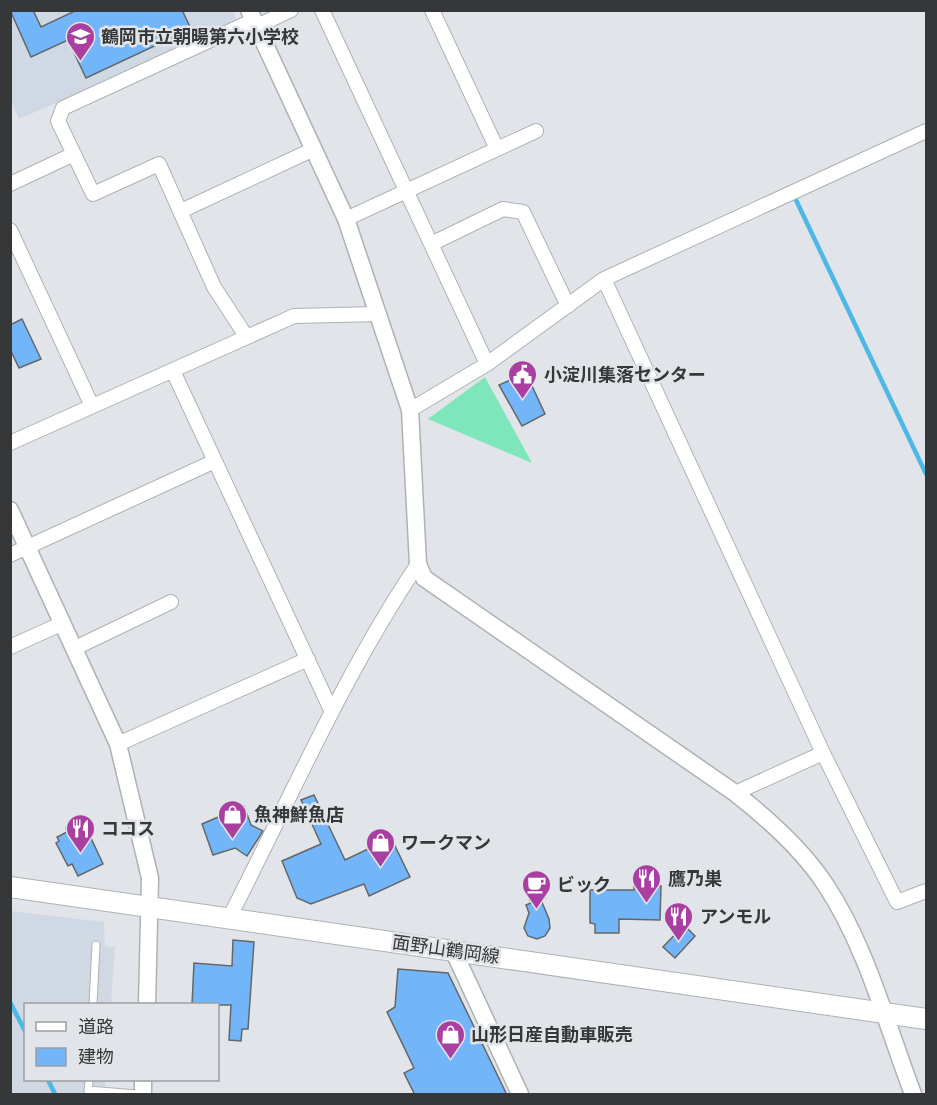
<svg xmlns="http://www.w3.org/2000/svg" width="937" height="1105" viewBox="0 0 937 1105" font-family="'Source Serif 4','Noto Sans JP',serif">
  <rect width="100%" height="100%" fill="#e1e4e8"/>
  <path fill="#d0d9e3" d="M10 11H233L238 23 19 119 11 100Z
    M11 911 104 922 105 946 115 947 111 1004H26V1080H106L105 1094H11Z"/>
  <path fill="#7ee6bb" d="M485 377 532 463 428 419Z"/>
  <g fill="none" stroke-linecap="round" stroke-linejoin="round">
    <path stroke="#4db7e7" stroke-width="4.5" d="M796 200 926 474
      M10 1002 26 1033
      M48 1080 55 1094"/>
  </g>
  <path fill="#72b5f8" stroke="#64676a" stroke-width="1.5" d="M10 10H33L41 27 77 10H182L191 29 86 78 68 40 31 57Z
    M22 319 41 359 19 368 10 349V325Z
    M526 373 545 414 522 426 499 385Z
    M314 795 345 860 391 838 410 877 369 896 364 884 311 904 297 898 282 861 321 844 301 800Z
    M244 806 251 825 263 831 247 856 235 848 213 855 202 824Z
    M80 821 84 823 103 864 78 876 72 864 68 866 56 843 59 841 57 837 67 832 66 828Z
    M538 880 545 898 541 900 549 919 550 928 545 936 537 939 528 936 524 928 529 913 526 905 531 903 523 886Z
    M634 886H661L660 920 619 919V933H595V924L590 923V890H634Z
    M684 925 695 936 675 958 663 947Z
    M233 940 254 942 248 1029H242L241 1041 229 1040 231 1005H192L194 963 232 966Z
    M398 969 448 973 507 1095H415L404 1073 414 1068 387 1012 395 1007Z"/>
  <g fill="none" stroke-linecap="round" stroke-linejoin="round">
    <defs>
      <path id="service" d="M93 1004 96 945
        M88 1090 137 1094
        M88 1094 89 1080"/>
      <path id="minor" d="M322 10 487 364
        M432 10 497 149
        M257 26 291 10
        M10 184 74 154
        M181 211 314 149
        M346 219 536 131
        M10 230 92 406
        M431 244 503 209 523 212 568 306
        M604 279 823 753
        M246 336 214 287 159 164 93 194 58 121 63 108 254 20
        M173 371 332 712
        M410 410 487 364 604 279 926 131
        M10 443 294 316 379 314
        M10 555 215 461
        M10 647 63 623
        M75 648 171 602
        M118 744 308 659
        M735 793 823 753 897 902 926 891
        M228 920C290 800 343 675 418 564"/>
      <path id="tertiary" d="M249 10 346 219 410 410 418 564 424 578 735 793C767 818 802 849 825 884 866 945 887 1026 913 1094
        M10 510 118 744 150 878 147 1004
        M453 950 520 1094
        M143 1094V1080"/>
      <path id="secondary" d="M10 887 926 1019"/>
    </defs>
    <use href="#service" stroke="#aeb2b5" stroke-width="9"/>
    <use href="#minor" stroke="#aeb2b5" stroke-width="16"/>
    <use href="#tertiary" stroke="#aeb2b5" stroke-width="19"/>
    <use href="#secondary" stroke="#aeb2b5" stroke-width="22"/>
    <use href="#service" stroke="#fff" stroke-width="7"/>
    <use href="#minor" stroke="#fff" stroke-width="14"/>
    <use href="#tertiary" stroke="#fff" stroke-width="16"/>
    <use href="#secondary" stroke="#fff" stroke-width="20"/>
  </g>
  <defs>
    <symbol id="school-pin" viewBox="-11 -11 22 30"><path d="M0 17L-7.5 6A9.5 9.5 0 1 1 7.5 6Z" fill="#a93fa0" stroke="#e1e4e8"/><path d="M0-5L7-2L0 1L-7-2ZM-4 1L0 2.5L4 1V4Q0 6-4 4Z" fill="#fff"/></symbol>
    <symbol id="civic-pin" viewBox="-11 -11 22 30"><path d="M0 17L-7.5 6A9.5 9.5 0 1 1 7.5 6Z" fill="#a93fa0" stroke="#e1e4e8"/><path d="M-.6-6.5H3V-4.5H.6V-3L4-1V1h2V6H-6V1h2V-1L-.6-3ZM-1.2 2.5V6h2.4V2.5Z" fill="#fff"/></symbol>
    <symbol id="shop-pin" viewBox="-11 -11 22 30"><path d="M0 17L-7.5 6A9.5 9.5 0 1 1 7.5 6Z" fill="#a93fa0" stroke="#e1e4e8"/><path d="M-5-2.5h2.3a2.7 3.5 0 0 1 5.4 0H5L5.5 6h-11ZM-1.5-2.5h3a1.5 2.3 0 0 0-3 0Z" fill="#fff"/></symbol>
    <symbol id="restaurant-pin" viewBox="-11 -11 22 30"><path d="M0 17L-7.5 6A9.5 9.5 0 1 1 7.5 6Z" fill="#a93fa0" stroke="#e1e4e8"/><path d="M-5-6h1v4h1v-4h1v4h1v-4h1v5L-1.5 .5V6h-2V.5L-5-1ZM5-6V6H3V1.5H1.5Q1.5-4 5-6Z" fill="#fff"/></symbol>
    <symbol id="cafe-pin" viewBox="-11 -11 22 30"><path d="M0 17L-7.5 6A9.5 9.5 0 1 1 7.5 6Z" fill="#a93fa0" stroke="#e1e4e8"/><path d="M-5.5-4.5H6V0H3Q3 3.5 0 3.5H-2.5Q-5.5 3.5-5.5 0ZM3-3.2v2h1.7v-2ZM-6 4.5H4V6H-6Z" fill="#fff"/></symbol>
  </defs>
  <g fill-rule="evenodd">
    <use href="#school-pin" x="64" y="20" width="33" height="45"/>
    <use href="#civic-pin" x="506" y="358" width="33" height="45"/>
    <use href="#shop-pin" x="216" y="798" width="33" height="45"/>
    <use href="#restaurant-pin" x="64" y="812" width="33" height="45"/>
    <use href="#shop-pin" x="364" y="826" width="33" height="45"/>
    <use href="#restaurant-pin" x="630" y="862" width="33" height="45"/>
    <use href="#cafe-pin" x="520" y="868" width="33" height="45"/>
    <use href="#restaurant-pin" x="662" y="900" width="33" height="45"/>
    <use href="#shop-pin" x="434" y="1018" width="33" height="45"/>
  </g>
  <g text-anchor="middle" dominant-baseline="central" stroke-width="5" stroke-linejoin="round" paint-order="stroke">
    <g font-size="18" font-weight="bold" fill="#353738" stroke="#e1e4e8" text-anchor="start">
      <text x="101" y="36">鶴岡市立朝暘第六小学校</text>
      <text x="544" y="374">小淀川集落センター</text>
      <text x="254" y="814">魚神鮮魚店</text>
      <text x="101" y="828">ココス</text>
      <text x="401" y="842">ワークマン</text>
      <text x="668" y="878">鷹乃巣</text>
      <text x="557" y="884">ビック</text>
      <text x="700" y="916">アンモル</text>
      <text x="471" y="1034">山形日産自動車販売</text>
    </g>
    <g font-size="18" fill="#353738" stroke="#e1e4e8">
      <text transform="translate(446 949) rotate(8)">面野山鶴岡線</text>
    </g>
  </g>
  <rect width="937" height="1105" fill="none" stroke="#353738" stroke-width="24"/>
  <rect x="24" y="1003" width="195" height="78" fill="#e1e4e8" stroke="#9c9fa2" stroke-width="1.5"/>
  <rect x="36" y="1022" width="30" height="9" fill="#ffffff" stroke="#9c9fa2" stroke-width="1.5"/>
  <text x="78" y="1033" font-size="18" fill="#353738">道路</text>
  <rect x="36" y="1048" width="30" height="18" fill="#72b5f8" stroke="#9c9fa2" stroke-width="1.5"/>
  <text x="78" y="1063" font-size="18" fill="#353738">建物</text>
</svg>
